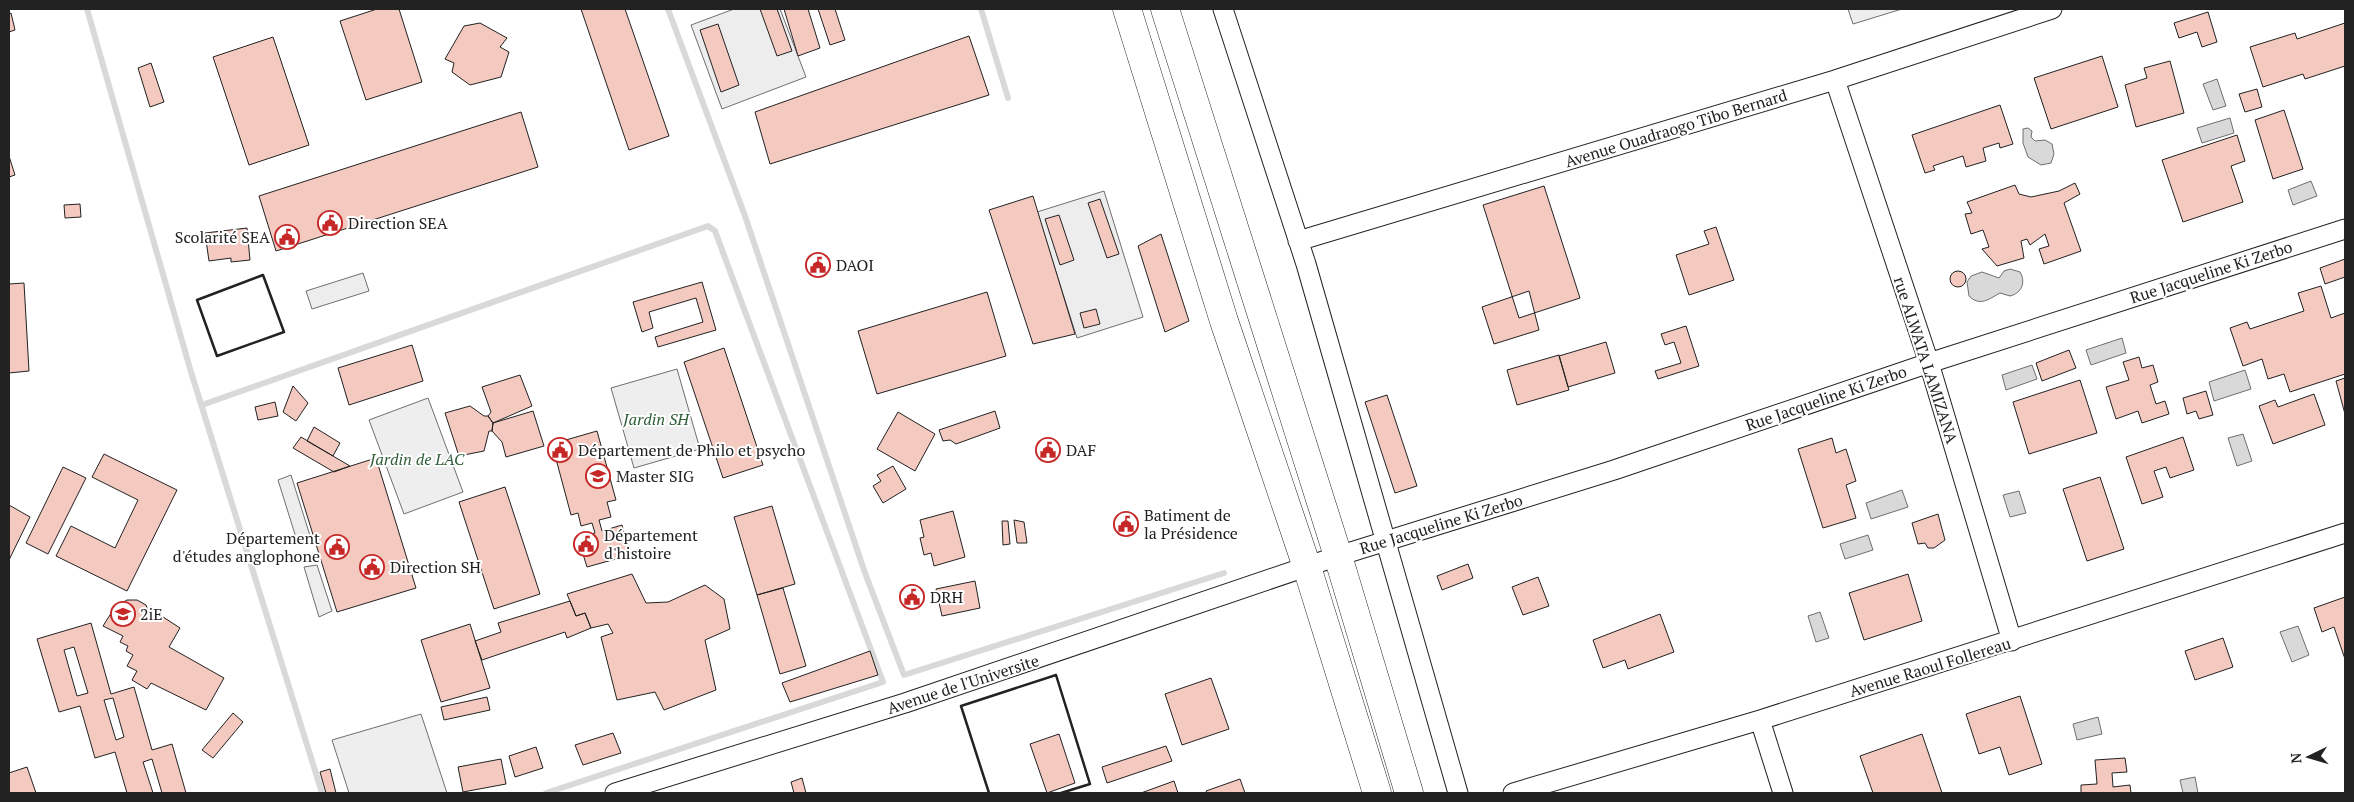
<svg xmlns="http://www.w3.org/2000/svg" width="2354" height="802" viewBox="0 0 2354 802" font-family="'PT Serif',serif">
  <rect width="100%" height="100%" fill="#fff"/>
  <path fill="#eee" stroke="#6f6f6f" d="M1848 9H1902L1853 24Z
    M677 369 700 449 634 468 611 388Z
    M428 398 463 492 404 514 369 420Z
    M421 714 447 793H349L332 740Z"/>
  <path fill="#ededed" stroke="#6f6f6f" d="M734 9H780L806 77 722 109 691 25Z
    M1104 191 1143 317 1077 338 1037 212Z
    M363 273 369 291 312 309 306 291Z
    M291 475 312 542 298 544 278 480Z
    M317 565 332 611 319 617 304 567Z"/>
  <path fill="#d9d9d9" stroke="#6f6f6f" d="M2217 79 2226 106 2213 110 2203 84Z
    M2230 118 2234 133 2202 143 2197 128Z
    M2028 128 2032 131 2031 137 2035 141 2045 140 2052 144 2054 154 2051 163 2041 165 2028 157 2023 143V129Z
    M2311 181 2317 196 2293 205 2288 190Z
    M2010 269 2020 272C2026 282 2022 293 2010 296L2000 293C1989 299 1980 307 1969 296L1967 282 1971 276 1982 272 1999 278 2004 271Z
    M2122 338 2126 353 2091 365 2086 350Z
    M2032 365 2037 379 2006 390 2002 375Z
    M2245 370 2251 389 2214 401 2209 382Z
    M2243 434 2252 461 2237 466 2228 438Z
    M1902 490 1908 507 1871 519 1866 503Z
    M2019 491 2026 513 2010 517 2003 495Z
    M1868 535 1873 550 1845 559 1840 544Z
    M1820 612 1829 638 1816 642 1808 616Z
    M2298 626 2309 655 2292 662 2280 632Z
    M2098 717 2102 734 2077 740 2073 724Z
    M2195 777 2198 793H2183L2180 780Z"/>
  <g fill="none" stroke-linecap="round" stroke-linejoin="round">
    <path stroke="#d9d9d9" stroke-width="6" d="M87 9 191 372 322 793
      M668 9 745 216 865 573 904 675 1224 573
      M981 9 1008 98
      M202 405 708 226 715 231 883 682 546 793"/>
  </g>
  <path fill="#f3c9c0" stroke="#222" fill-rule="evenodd" d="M377 9H399L422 82 366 100 340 21Z
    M581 9H625L669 136 629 150Z
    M760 9H777L792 51 777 56Z
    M784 9H808L820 48 798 56Z
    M818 9H835L845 40 830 45Z
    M2208 12 2217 42 2202 47 2197 32 2179 38 2174 23Z
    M11 13 15 30 9 32V14Z
    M480 23 507 38 500 47 509 52 501 77 470 85 452 72 454 63 445 59 464 26Z
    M2345 23V66L2305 79 2303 74 2263 87 2250 47 2295 33 2297 39Z
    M718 24 739 85 721 92 700 30Z
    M969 36 989 95 770 164 755 112Z
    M273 37 309 145 249 165 213 57Z
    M2102 56 2118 107 2051 129 2034 78Z
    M2170 61 2184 113 2136 127 2125 85 2147 78 2144 68Z
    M151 63 164 102 150 107 138 68Z
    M2257 89 2262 107 2245 112 2239 94Z
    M2000 105 2013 144 2000 148 1999 143 1983 148 1986 161 1966 167 1963 156 1933 166 1935 170 1925 173 1912 135Z
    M2284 110 2303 169 2273 179 2255 120Z
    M521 112 538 167 276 251 259 196Z
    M2237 135 2245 161 2231 166 2243 202 2183 222 2162 160Z
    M9 156 15 175 9 177Z
    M2075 183 2080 194 2064 203 2081 251 2044 264 2039 249 2049 246 2045 234 2030 245 2027 239 2021 241 2024 258 1997 266 1982 249 1989 247 1983 230 1971 234 1965 214 1972 213 1967 202 2015 185 2019 194 2031 197 2059 191Z
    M1544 186 1580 298 1519 318 1483 205Z
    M1033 196 1075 334 1033 344 989 210Z
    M1100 199 1119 254 1107 258 1088 203Z
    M80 204 81 217 65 218 64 205Z
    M1059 215 1074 260 1060 265 1045 219Z
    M1716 227 1734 280 1689 295 1676 255 1709 244 1704 231Z
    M247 228 250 260 231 262V258L209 261 205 233Z
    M1161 234 1189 321 1165 332 1138 246Z
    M2345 259V277L2325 284 2320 268Z
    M1950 279a8 8 0 1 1 16 0a8 8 0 1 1-16 0Z
    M702 282 716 330 658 347 655 337 703 322 696 298 649 312 653 328 642 332 633 302Z
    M24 283 29 371 9 373V284Z
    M2321 286 2331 318 2345 313V374L2290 392 2284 374 2268 379 2262 359 2243 366 2230 328 2247 322 2250 329 2304 311 2298 293Z
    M1529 291 1539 330 1494 344 1482 307Z
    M987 292 1006 356 877 394 858 331Z
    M1096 309 1100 324 1084 328 1080 313Z
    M1686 326 1699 366 1658 379 1655 371 1681 363 1674 342 1665 345 1661 334Z
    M1606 342 1615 373 1568 387 1559 356Z
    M412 345 423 381 349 405 338 368Z
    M724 348 763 465 723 478 684 362Z
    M2069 350 2076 368 2042 381 2036 363Z
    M1559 355 1569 390 1517 405 1507 370Z
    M2139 357 2142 368 2153 365 2158 382 2150 385 2156 404 2165 401 2169 414 2142 423 2138 411 2116 419 2106 387 2129 380 2123 362Z
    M520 375 532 406 493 423 488 416 491 412 482 387Z
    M2345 378V414L2336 381Z
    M2080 380 2097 433 2029 454 2013 402Z
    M293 386 308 403 296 421 283 412Z
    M2206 391 2213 415 2199 419 2196 411 2187 414 2183 398Z
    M2314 394 2325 425 2273 444 2259 406 2275 400 2278 407Z
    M1387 395 1417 486 1395 493 1365 402Z
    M275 402 278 416 258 420 255 407Z
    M470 406 484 416H488L493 423 492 431H489L484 451 459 456 445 413Z
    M533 411 544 446 506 457 502 442 492 431 493 423Z
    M995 411 1000 428 956 444 950 440 943 441 939 430Z
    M898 412 935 434 915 471 877 449Z
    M314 427 340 443 333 456 307 441Z
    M597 431 616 500 607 502 611 517 599 520 602 531 622 525 630 555 587 567 578 538 595 533 592 523 581 526 578 513 571 515 552 444Z
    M301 437 333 456 350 466 334 472 293 448Z
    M2183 437 2194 470 2170 478 2166 467 2154 471 2163 497 2142 504 2126 457Z
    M1832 438 1836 453 1846 449 1856 481 1846 485 1856 518 1823 528 1798 449Z
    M104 454 177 490 127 591 56 556 71 526 115 548 138 500 92 477Z
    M376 458 416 588 337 612 297 483Z
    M893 466 906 489 883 503 873 486 881 481 877 475Z
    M63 467 86 478 48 554 26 543Z
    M2100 477 2124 549 2087 561 2063 489Z
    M505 487 540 594 494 609 459 502Z
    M9 505 30 517 9 560Z
    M772 506 795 584 757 595 734 517Z
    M953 511 965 557 934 566 931 553 924 555 920 538 924 537 920 520Z
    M1938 514 1945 540 1934 548H1928L1925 543 1918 544 1912 523Z
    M1014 520 1024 522 1027 543H1017Z
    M1002 521H1008L1010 544 1003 545Z
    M1468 564 1473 578 1442 590 1437 576Z
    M632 574 646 603 668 602 705 585 724 599 730 629 705 640 716 690 664 710 655 692 617 700 601 637 613 633 608 624 591 628 585 613 576 616 567 594Z
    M1908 574 1922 621 1864 640 1849 593Z
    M1538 577 1549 606 1523 615 1512 587Z
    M975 581 980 608 942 616 936 589Z
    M783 588 806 666 780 674 757 595Z
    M2345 597V659L2334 627 2322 632 2314 608Z
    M127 600H137L146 605 152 622 157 613 180 628 169 647 224 678 206 710 151 683 147 689 132 680 137 671 127 666 133 655 126 651 128 646 120 642 123 636 103 626 115 607Z
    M570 601 576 616 585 613 591 628 567 638 565 632 482 660 475 641 501 632 498 623Z
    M1660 614 1674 652 1628 669 1625 660 1603 668 1593 640Z
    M91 623 111 694 134 687 152 750 172 744 186 793H162L152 759 143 762 153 793H127L115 752 95 758 80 706 59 712 37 639ZM74 647 88 693 77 696 64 650ZM113 698 124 737 116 740 104 700Z
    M470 624 490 688 441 702 421 640Z
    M2223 638 2233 667 2195 680 2185 651Z
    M870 651 878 675 790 702 782 683Z
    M1211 678 1229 729 1182 745 1165 694Z
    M2020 696 2042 764 2009 775 2000 747 1979 754 1966 714Z
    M487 697 490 710 444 720 441 707Z
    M233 713 243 722 213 758 202 750Z
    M613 733 621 753 583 765 575 745Z
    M1059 734 1075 783 1047 793 1030 744Z
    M1922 734 1942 793H1873L1860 756Z
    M1166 746 1172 761 1107 783 1102 767Z
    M536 747 543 768 515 777 509 756Z
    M2125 758 2127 772 2112 773 2113 787 2130 785 2131 793H2081V785L2097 784 2095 760Z
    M501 759 506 784 463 792 458 767Z
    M27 767 36 793H9V773Z
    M330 769 336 793H326L320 772Z
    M802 778 806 793H794L791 782Z
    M1240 779 1245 793H1207L1206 791Z
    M1174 781 1178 793H1141Z"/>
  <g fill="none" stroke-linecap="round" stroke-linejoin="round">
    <defs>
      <path id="street" d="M1223 9 1306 264 1458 793
        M1835 80 1929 363 2012 641
        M1298 241 1835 80 2052 9
        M1760 720 1783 793
        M615 793 905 703 1338 556 1614 470 1929 363 2345 229
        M1513 793 1760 720 2345 533"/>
      <path id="primary" d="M1127 9 1224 321 1307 567 1377 793
        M1165 9 1338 556 1409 793"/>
    </defs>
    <use href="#street" stroke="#222" stroke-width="21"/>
    <use href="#primary" stroke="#222" stroke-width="29"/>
    <use href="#street" stroke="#fff" stroke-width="19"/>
    <use href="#primary" stroke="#fff" stroke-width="28"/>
    <path stroke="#222" stroke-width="2.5" d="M263 275 284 332 217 356 197 300Z
      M989 793 961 706 1056 675 1090 784 1061 793"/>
  </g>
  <defs>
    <symbol id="civic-ring" viewBox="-11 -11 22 22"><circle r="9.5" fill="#fff" stroke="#c62828" stroke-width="1.5"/><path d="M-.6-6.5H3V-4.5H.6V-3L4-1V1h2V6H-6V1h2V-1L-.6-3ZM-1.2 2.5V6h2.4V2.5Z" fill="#c62828"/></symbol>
    <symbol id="university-ring" viewBox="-11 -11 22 22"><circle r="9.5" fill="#fff" stroke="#c62828" stroke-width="1.5"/><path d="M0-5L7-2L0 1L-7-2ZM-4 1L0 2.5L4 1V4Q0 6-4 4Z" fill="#c62828"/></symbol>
  </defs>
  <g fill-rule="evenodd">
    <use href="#civic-ring" x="316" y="209" width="28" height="28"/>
    <use href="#civic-ring" x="273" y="223" width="28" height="28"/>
    <use href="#civic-ring" x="804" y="251" width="28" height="28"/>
    <use href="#civic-ring" x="546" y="436" width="28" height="28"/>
    <use href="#civic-ring" x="1034" y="436" width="28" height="28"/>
    <use href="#university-ring" x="584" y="462" width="28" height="28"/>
    <use href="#civic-ring" x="1112" y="510" width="28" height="28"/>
    <use href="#civic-ring" x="572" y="530" width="28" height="28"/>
    <use href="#civic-ring" x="323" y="533" width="28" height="28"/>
    <use href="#civic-ring" x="358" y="553" width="28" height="28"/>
    <use href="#civic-ring" x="898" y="583" width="28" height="28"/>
    <use href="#university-ring" x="109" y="600" width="28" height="28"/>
  </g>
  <g text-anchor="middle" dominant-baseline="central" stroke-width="4" stroke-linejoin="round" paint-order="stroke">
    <g font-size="16" fill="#222" stroke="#fff">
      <text transform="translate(1676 128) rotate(-17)">Avenue Ouadraogo Tibo Bernard</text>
      <text transform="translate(2211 272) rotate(-18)">Rue Jacqueline Ki Zerbo</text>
      <text transform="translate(1926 360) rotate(72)">rue ALWATA LAMIZANA</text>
      <text transform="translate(1826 398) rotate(-19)">Rue Jacqueline Ki Zerbo</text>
      <text transform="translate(1441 524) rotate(-17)">Rue Jacqueline Ki Zerbo</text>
      <text transform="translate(1930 667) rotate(-17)">Avenue Raoul Follereau</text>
      <text transform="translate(963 684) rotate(-18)">Avenue de l'Universite</text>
    </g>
    <g font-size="16" fill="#222" stroke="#fff" text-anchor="start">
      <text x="348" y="223">Direction SEA</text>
      <text x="270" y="237" text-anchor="end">Scolarité SEA</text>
      <text x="836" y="265">DAOI</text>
      <text x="578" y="450">Département de Philo et psycho</text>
      <text x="1066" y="450">DAF</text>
      <text x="616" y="476">Master SIG</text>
      <text x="1144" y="515">Batiment de<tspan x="1144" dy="18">la Présidence</tspan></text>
      <text x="604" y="535">Département<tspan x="604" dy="18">d'histoire</tspan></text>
      <text x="320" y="538" text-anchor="end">Département<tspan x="320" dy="18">d'études anglophone</tspan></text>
      <text x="390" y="567">Direction SH</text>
      <text x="930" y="597">DRH</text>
      <text x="140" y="614">2iE</text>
    </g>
    <g font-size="16" font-style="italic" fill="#2f5e38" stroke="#fff">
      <text x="656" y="419">Jardin SH</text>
      <text x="417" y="459">Jardin de LAC</text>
    </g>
  </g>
  <rect width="2354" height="802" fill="none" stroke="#222222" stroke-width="20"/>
  <g transform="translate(2309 757) rotate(265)" stroke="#ffffff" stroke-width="4" paint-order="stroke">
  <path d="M0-4L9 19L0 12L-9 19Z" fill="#222222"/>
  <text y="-8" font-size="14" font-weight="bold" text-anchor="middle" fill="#222222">N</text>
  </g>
</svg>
